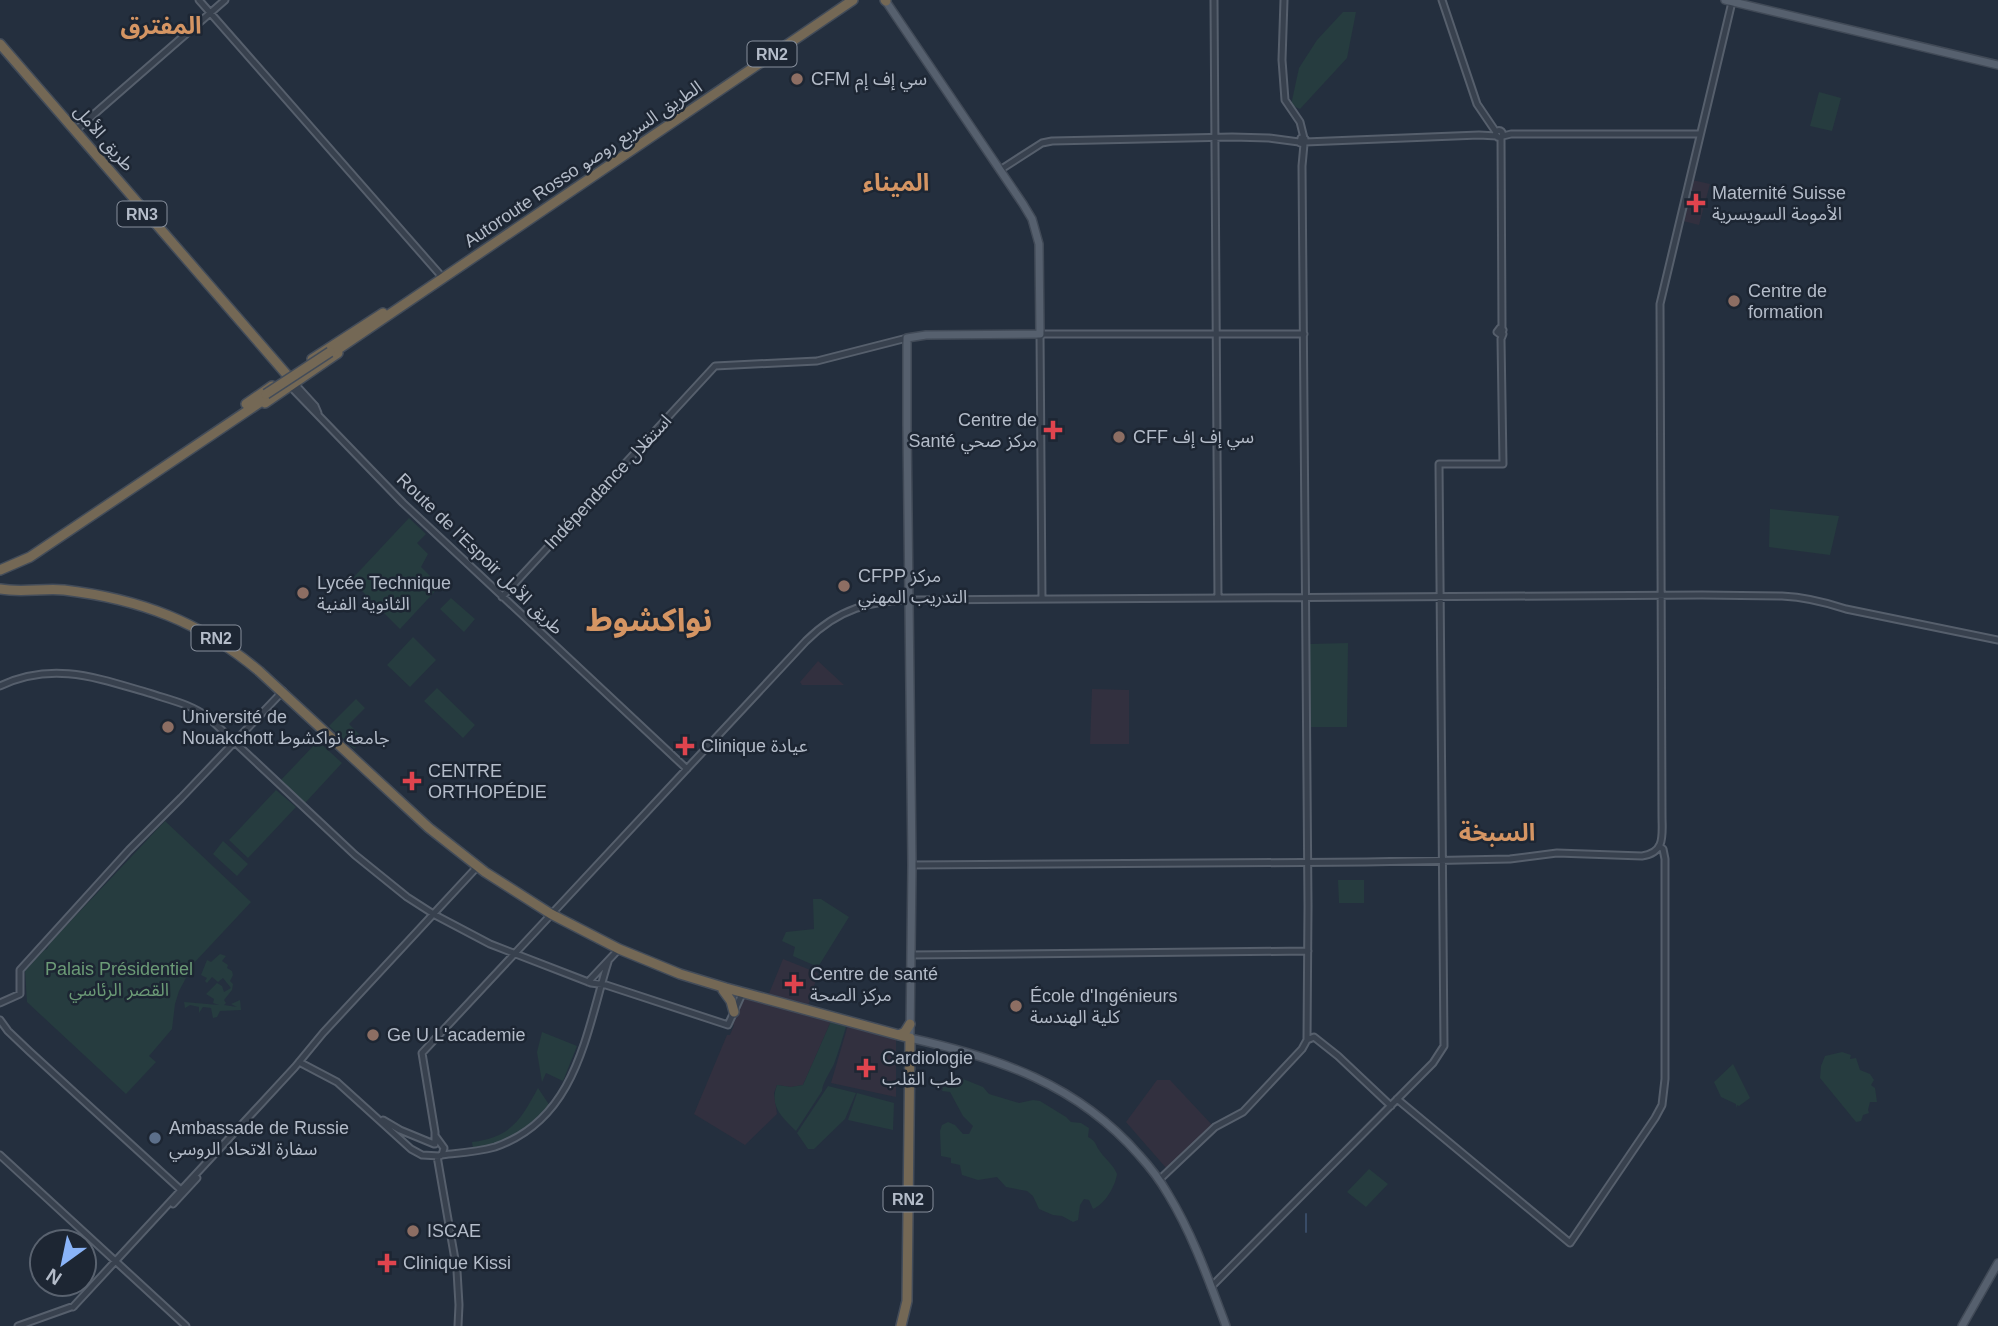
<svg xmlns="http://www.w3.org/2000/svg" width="1998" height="1326" viewBox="0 0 1998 1326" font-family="Arial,'Noto Sans Arabic',sans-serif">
  <rect width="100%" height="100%" fill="#242f3e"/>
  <path fill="#32303f" d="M1692 180 1710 184 1699 225 1683 221Z
    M818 661 844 685H802L800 682Z
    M1092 689 1129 690V744H1090Z
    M783 959 818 973 808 1006 768 996Z
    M743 996 832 1019 803 1085 791 1087 777 1085 774 1093 777 1114 745 1145 694 1114 727 1035H730L734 1025H732Z
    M848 1025 896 1037V1097L831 1083Z
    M1157 1080H1170L1213 1126 1167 1169 1126 1122Z"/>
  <path fill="#263c3f" d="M1343 12H1356L1347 58 1300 109 1291 105 1299 68 1317 40Z
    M1819 92 1841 98 1832 131 1810 126Z
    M1770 509 1839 516 1830 555 1769 547Z
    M409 518 426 534 417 543 428 554 421 567 440 586 400 629 351 580Z
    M451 598 475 619 464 632 440 609Z
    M413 637 436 660 410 687 387 665Z
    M1348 643 1347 727H1310V644Z
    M437 688 475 725 463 738 424 701Z
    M356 699 365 708 349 724 364 739 354 749 329 726Z
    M318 741 342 763 305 803 281 780Z
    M276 790 296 807 248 858 229 840Z
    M165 821 251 902 194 963 179 991 175 1004 172 1029 149 1056 156 1062 126 1094 27 1002 25 971 44 950 47 949 50 943Z
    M223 841 248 864 237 876 213 854Z
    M1338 880H1364V903H1339Z
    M813 899H821L849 917 818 967 793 956 795 947 782 941 786 932 814 929Z
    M220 954 226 956 222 961 228 965 227 968 232 971 233 975 230 981 233 984 232 990 224 1000 226 1003 224 1005 237 1007 231 1004 240 1000 241 1010 220 1011 217 1017 213 1018 211 1008 203 1007 199 1013V1007L190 1005 185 1008 184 1002 219 1005 213 1003 214 999 206 994 217 983 222 986 224 992 231 988 223 978 218 982 212 977 207 983 205 981 207 978 201 975 207 960 211 962Z
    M832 1019 847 1023C843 1037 839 1050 834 1064 830 1073 823 1081 822 1091L796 1131C782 1117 769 1107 777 1085L791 1087 803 1085Z
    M542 1032 577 1046 563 1081 546 1073 542 1082 537 1052Z
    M1842 1052 1851 1055 1850 1059 1856 1058 1860 1070 1870 1074 1874 1080 1871 1085 1875 1088 1877 1102H1870L1868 1110 1869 1113 1863 1115 1861 1121 1856 1122 1820 1078 1821 1066 1825 1056Z
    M1733 1064 1750 1098 1739 1106 1737 1105 1736 1108V1104L1721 1097 1714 1082Z
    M958 1079H963L983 1087 989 1094 1019 1103 1033 1100 1040 1101 1066 1117 1071 1122 1081 1123 1089 1128 1088 1137C1096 1141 1095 1144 1099 1150 1105 1159 1113 1164 1117 1174 1115 1187 1105 1204 1093 1209L1089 1200 1084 1199 1080 1205 1078 1220 1073 1222 1062 1216 1053 1215 1039 1209 1033 1196 1027 1191 1006 1187 997 1177 978 1180 962 1175 960 1165 951 1163V1158L941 1156 940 1131 942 1125 948 1122 955 1125 963 1134H969L973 1126 963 1116 950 1092 942 1091 943 1087 952 1084Z
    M828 1086 856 1093 845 1119 814 1149H808L797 1133Z
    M538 1088 550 1106C528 1128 504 1144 473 1149L472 1142C511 1138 521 1119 538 1088Z
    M857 1093 894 1103 893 1130 848 1120Z
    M1369 1169 1388 1184 1366 1207 1347 1192Z"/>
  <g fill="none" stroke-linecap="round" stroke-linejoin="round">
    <path stroke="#394c67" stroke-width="2" d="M1306 1232V1214"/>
    <defs>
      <path id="minor" d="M199 0 443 278
        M1214 0 1218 598
        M1284 0 1282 60 1285 100 1300 122 1304 138
        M1442 0 1477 104 1496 132
        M76 130 225 0
        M1495.5 134a3.5 3.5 0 1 1 7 0a3.5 3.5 0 1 1-7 0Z
        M1503 136 1511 134H1700
        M1501 137 1502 329
        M1305 142 1479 135 1497 136
        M1000 170 1042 143 1052 141 1232 137 1269 138 1299 142
        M1500 328 1503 330 1501 335 1497 332Z
        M294 383 315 406 318 413
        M290 386 403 503 687 769
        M502 597 715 366 817 361 907 338
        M1042 599 1040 334H1304
        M0 686C53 661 97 678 149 693 170 700 191 704 209 718L355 855 407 897 435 915 490 944 591 983 606 985 728 1025 743 992
        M912 865 1366 862 1510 859 1557 853 1642 856C1666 853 1662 834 1662 816L1660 304 1732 2
        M911 955 1308 951
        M588 982 619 949
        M0 1003 20 994V970L129 850 181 798 283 691
        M0 1020 8 1031 29 1051 181 1190
        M1307 1040 1314 1037 1338 1056 1391 1106
        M299 1062 337 1082 411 1149 422 1155 440 1156
        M1397 1099 1570 1243 1655 1118 1662 1105 1665 1079V859L1663 849 1659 846
        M383 1120 400 1130 434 1144
        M436 1137 444 1148 442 1155
        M435 1144V1132L422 1053 806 641C838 609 870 600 915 600L1702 595 1782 596C1804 597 1825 602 1846 609L1998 640
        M0 1155 186 1326
        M441 1155C459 1153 477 1152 495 1147 577 1119 586 1032 608 962
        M437 1156 457 1271 459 1305 458 1326
        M1159 1180 1215 1127 1243 1112 1302 1049 1307 1040 1308 906 1302 166 1304 144 1300 143 1301 138 1305 139 1304 144
        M173 1204 197 1178
        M1211 1287 1433 1063 1444 1046 1439 464H1503L1501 339 1503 334
        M73 1307 295 1067 323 1033 477 867
        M18 1326 74 1306"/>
      <path id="major" d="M885 0 1023 204 1032 219 1039 244 1040 334 926 335 907 338V426L912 865 910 1038C999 1058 1077 1084 1139 1155 1150 1167 1160 1180 1168 1194 1193 1235 1209 1281 1226 1326
        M1725 0 1998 65
        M1962 1326 1998 1263"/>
      <path id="highway" d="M885 0 886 1
        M0 44 294 383
        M331 354 853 0
        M312 359 383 313
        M265 403 338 353
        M246 404 272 386
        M0 570 30 557 268 397
        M0 589C21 593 43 588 64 590 140 599 201 622 259 671L429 828 485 872 551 914 619 949 680 974 726 988 910 1038 907 1301 901 1326
        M724 988 723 990 731 1001 734 1012
        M899 1035 905 1032 910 1024"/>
    </defs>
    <use href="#minor" stroke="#565f6c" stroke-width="9"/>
    <use href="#major" stroke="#414a57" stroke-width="10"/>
    <use href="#highway" stroke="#434c59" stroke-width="12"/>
    <use href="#minor" stroke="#38414e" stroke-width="5"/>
    <use href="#major" stroke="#56606e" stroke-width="7"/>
    <use href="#highway" stroke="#746855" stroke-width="9"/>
    <defs>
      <path id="highway-bridge" d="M266 394 330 352"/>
    </defs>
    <use href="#highway-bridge" stroke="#434c59" stroke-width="12" stroke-linecap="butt"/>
    <use href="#highway-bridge" stroke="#746855" stroke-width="9"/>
  </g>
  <g fill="#8d6e63" stroke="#1d2633" stroke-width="2.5">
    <circle cx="797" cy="79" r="7"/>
    <circle cx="1734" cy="301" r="7"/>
    <circle cx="1119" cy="437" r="7"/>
    <circle cx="844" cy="586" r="7"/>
    <circle cx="303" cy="593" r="7"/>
    <circle cx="168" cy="727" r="7"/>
    <circle cx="1016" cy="1006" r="7"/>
    <circle cx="373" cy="1035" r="7"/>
    <circle cx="413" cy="1231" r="7"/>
  </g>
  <g fill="#e0444e" stroke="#1d2633" stroke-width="2.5">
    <path d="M1692.5 192.5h7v7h7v7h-7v7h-7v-7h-7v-7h7z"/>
    <path d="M1049.5 419.5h7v7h7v7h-7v7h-7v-7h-7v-7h7z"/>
    <path d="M681.5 735.5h7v7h7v7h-7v7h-7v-7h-7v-7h7z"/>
    <path d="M408.5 770.5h7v7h7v7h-7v7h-7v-7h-7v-7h7z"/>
    <path d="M790.5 973.5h7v7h7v7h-7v7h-7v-7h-7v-7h7z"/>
    <path d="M862.5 1057.5h7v7h7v7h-7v7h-7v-7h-7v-7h7z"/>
    <path d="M383.5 1252.5h7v7h7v7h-7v7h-7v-7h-7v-7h7z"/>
  </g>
  <circle fill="#5c6f8a" stroke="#1d2633" stroke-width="2.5" cx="155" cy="1138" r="7"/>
  <g text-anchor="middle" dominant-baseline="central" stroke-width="5" stroke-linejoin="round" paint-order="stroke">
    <g fill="#1d2633" stroke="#878f9c" stroke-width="2">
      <rect x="747.5" y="41.5" width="49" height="25" rx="5"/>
      <rect x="117.5" y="201.5" width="49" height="25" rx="5"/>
      <rect x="191.5" y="625.5" width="49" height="25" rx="5"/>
      <rect x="883.5" y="1186.5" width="49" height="25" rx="5"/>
    </g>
    <g font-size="16" font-weight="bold" fill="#b4bcc9">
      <text x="772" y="54">RN2</text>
      <text x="142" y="214">RN3</text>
      <text x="216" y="638">RN2</text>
      <text x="908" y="1199">RN2</text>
    </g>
    <g font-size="18" fill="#b4bcc9" stroke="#1d2633" text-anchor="start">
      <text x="811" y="79">CFM سي إف إم</text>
      <text x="1712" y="193">Maternité Suisse<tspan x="1712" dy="21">الأمومة السويسرية</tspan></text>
      <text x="1748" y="291">Centre de<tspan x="1748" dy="21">formation</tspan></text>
      <text x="1037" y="420" text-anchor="end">Centre de<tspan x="1037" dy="21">Santé مركز صحي</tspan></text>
      <text x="1133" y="437">CFF سي إف إف</text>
      <text x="858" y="576">CFPP مركز<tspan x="858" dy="21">التدريب المهني</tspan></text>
      <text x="317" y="583">Lycée Technique<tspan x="317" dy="21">الثانوية الفنية</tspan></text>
      <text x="182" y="717">Université de<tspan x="182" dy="21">Nouakchott جامعة نواكشوط</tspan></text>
      <text x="701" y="746">Clinique عيادة</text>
      <text x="428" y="771">CENTRE<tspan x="428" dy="21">ORTHOPÉDIE</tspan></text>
      <text x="810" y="974">Centre de santé<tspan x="810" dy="21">مركز الصحة</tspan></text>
      <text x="1030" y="996">École d'Ingénieurs<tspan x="1030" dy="21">كلية الهندسة</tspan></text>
      <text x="387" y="1035">Ge U L'academie</text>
      <text x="882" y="1058">Cardiologie<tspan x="882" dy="21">طب القلب</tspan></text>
      <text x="169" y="1128">Ambassade de Russie<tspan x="169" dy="21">سفارة الاتحاد الروسي</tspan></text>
      <text x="427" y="1231">ISCAE</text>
      <text x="403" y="1263">Clinique Kissi</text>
    </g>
    <g font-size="18" fill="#b4bcc9" stroke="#1d2633">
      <text transform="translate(104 138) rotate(49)">طريق الأمل</text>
      <text transform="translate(583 164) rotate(-34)">Autoroute Rosso الطريق السريع روصو</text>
      <text transform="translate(608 482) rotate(-47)">Indépendance استقلال</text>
      <text transform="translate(480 554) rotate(44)">Route de l’Espoir طريق الأمل</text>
    </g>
    <g font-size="18" fill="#6b9a76" stroke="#1d2633">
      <text x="119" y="969">Palais Présidentiel<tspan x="119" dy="21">القصر الرئاسي</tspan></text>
    </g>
    <g font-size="24" font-weight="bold" fill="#d59563" stroke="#1d2633">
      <text x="161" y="25">المفترق</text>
      <text x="896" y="182">الميناء</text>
      <text x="1497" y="832">السبخة</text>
    </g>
    <g font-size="32" font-weight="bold" fill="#d59563" stroke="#1d2633">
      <text x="649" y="620">نواكشوط</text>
    </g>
  </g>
  <g transform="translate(63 1263) rotate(213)"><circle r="33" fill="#1d2633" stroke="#59626f" stroke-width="2"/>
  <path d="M0-5L12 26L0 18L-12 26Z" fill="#8ab4f8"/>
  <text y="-10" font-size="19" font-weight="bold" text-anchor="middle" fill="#b4bcc9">N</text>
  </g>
</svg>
